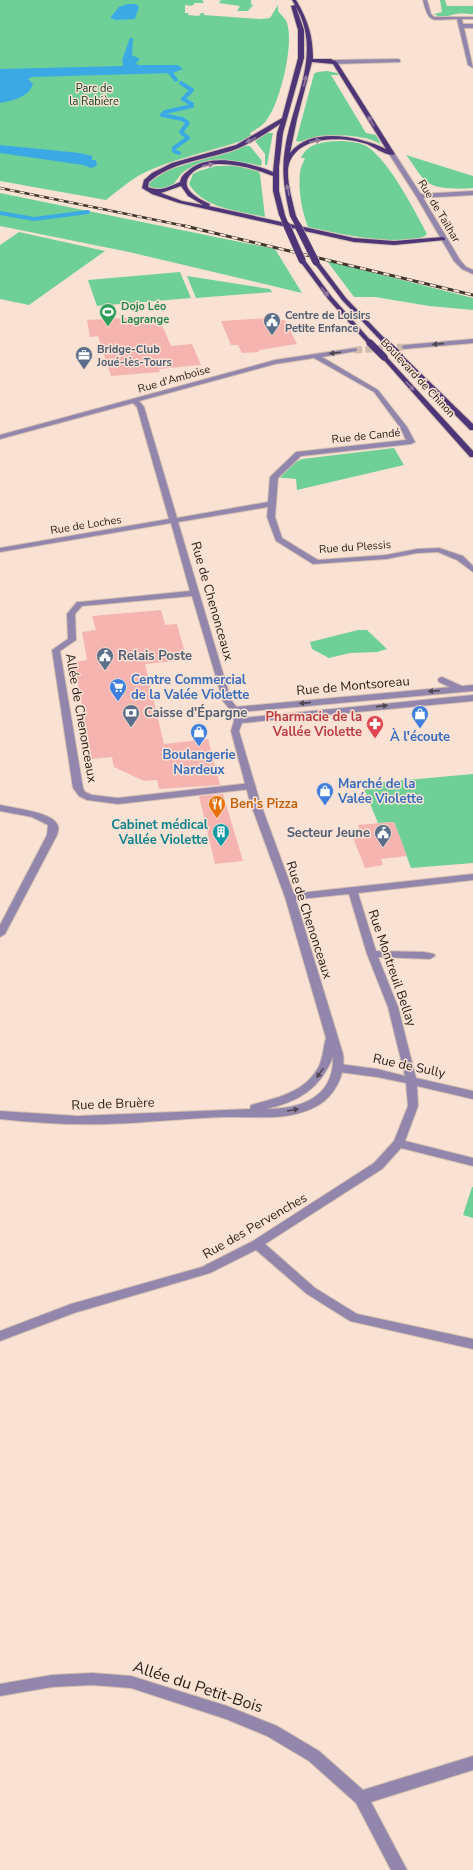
<svg xmlns="http://www.w3.org/2000/svg" width="473" height="1870" viewBox="0 0 473 1870" font-family="'Nunito Sans',sans-serif">
  <rect width="100%" height="100%" fill="#f9e2d3"/>
  <path fill="#6fd097" d="M0 0H202L204 3H195L192 6 185 5V13H189L188 15 199 16 201 13H204V15L261 19 270 18 278 5V11C280 14 286 19 287 23 294 44 281 99 268 118 264 125 257 129 250 133L252 137C216 151 171 158 138 176 127 183 116 192 106 200L0 181Z
    M221 0H251V4L253 5 248 11H237L240 6 219 3Z
    M440 0H445L447 6H473V14C468 14 461 13 456 14 448 15 443 20 434 14L442 12Z
    M327 71 337 73 339 75H331L366 133 376 135 381 144C362 134 335 134 314 138 308 139 302 143 296 141L314 74 317 72Z
    M268 133H273L267 165H265V154L255 141Z
    M339 141C347 141 357 142 364 145 386 155 413 208 425 230L427 234C413 250 329 232 308 227 302 211 298 191 300 173 300 168 303 163 305 158H301C308 142 325 142 339 141Z
    M244 146H250L262 161 261 166C241 160 204 158 186 170 181 173 179 177 176 181 170 189 159 189 150 189L149 185 152 179 165 171Z
    M406 155 473 176V188C461 189 437 190 427 182 419 176 413 163 406 155Z
    M216 166H241L260 172 258 173 260 174 265 217C239 211 204 209 189 184L193 174 199 171Z
    M0 193 275 249 302 293 129 252 0 226Z
    M19 232 105 251 29 305 0 299V245Z
    M327 261 473 298V310L429 306 375 297H354Z
    M180 272 191 298 97 306 88 280Z
    M187 276 270 289 272 292 196 298Z
    M394 448 404 465 297 490 296 479 274 477 283 468 302 459Z
    M358 630H367L387 649 377 652 350 653 329 658 312 649 310 642Z
    M473 774V863L411 868 394 822 378 823 362 784Z
    M472 1187H473V1218L463 1215Z"/>
  <path fill="#3baae4" d="M128 4H136L139 7 135 19 116 20 110 18 119 7Z
    M130 38H133L132 55 140 59 136 63 138 65H178L183 69 173 73 32 77 28 79 33 84C29 97 12 101 0 103V69L123 66 122 60Z
    M0 145 80 153 92 156V160H96L97 166 91 168 83 165 0 153Z"/>
  <g fill="none" stroke-linecap="round" stroke-linejoin="round">
    <path stroke="#3baae4" stroke-width="4" d="M162 69 169 71 176 80
      M179 153 174 151V148L188 138 181 132 188 123 182 119 162 115 165 112 192 106V104L183 99 192 90 181 83
      M0 213 34 219 88 212"/>
  </g>
  <path fill="#f5b4af" d="M158 316 171 346 192 344 201 365 159 369 160 372 111 376 98 336 90 337 87 320Z
    M269 318 271 321 285 320 297 344 259 350V352L242 353 238 345H231L221 321Z
    M161 610 165 625 177 624 187 660 145 664 164 744 208 739 220 785 159 789 157 780 144 781 114 767 112 757 92 759 74 662 87 660 82 632 96 630 92 616Z
    M223 794 243 861 215 864 199 796Z
    M394 822 407 856 381 859 383 865 365 868 350 830 359 829 358 825Z"/>
  <g fill="none" stroke-linecap="round" stroke-linejoin="round">
    <path stroke="#cfbbae" stroke-width="7" stroke-dasharray="7 3.5" stroke-linecap="butt" d="M355 350 404 347"/>
    <defs>
      <path id="minor" d="M423 0H427L431 14 434 17H473V19H462L463 24H473V28H464L473 68 468 65 457 19C433 19 429 26 423 0Z
        M398 59 400 60V62L334 64 331 62 334 60Z
        M473 191V195L419 198 416 196 419 194Z
        M473 339V343L404 349 401 347 404 345Z
        M355 348 357 349V351L322 357 378 390 407 427 415 442 411 444 301 456 278 478 275 517 282 538 318 560 386 555 417 549 439 548 463 556 473 566V572L457 560 438 552 417 553 386 559 313 564 276 541 267 517 268 507 178 522 231 700 239 710 235 713 232 712 223 701 192 596 82 606 75 614 76 640 60 651 83 788 85 792 92 795 118 798 251 783 256 786 251 789 118 804 87 800 79 796 73 788 52 650 68 639 67 614 77 602H80L190 591 171 523 0 552V548L169 519 137 407 133 403 0 439V435L275 360ZM314 358 374 392 400 427 406 440 296 452 270 477 268 502 177 518 144 407 139 401 275 364Z
        M442 677 464 687 465 689 461 692 458 691 439 682 438 680 439 678Z
        M0 805C13 808 54 812 58 826 59 829 58 832 57 835L5 934 0 937V925L47 835 48 825 32 817 0 811Z
        M473 874V880L358 893 376 951 424 952 434 954 435 956 430 959 378 957 398 1007 416 1078 473 1091V1099L417 1086 418 1106 405 1141 473 1158V1166L401 1148 382 1169 265 1244 315 1288 357 1314 473 1339V1349L350 1321 307 1294 256 1250 210 1273 74 1313 0 1341V1331L71 1304 202 1267 253 1241 374 1163 394 1141 408 1106 406 1083 377 1077 339 1072 335 1071 334 1068 335 1065 339 1064 377 1069 405 1076 388 1007 367 954 349 894 290 900 285 897 290 894Z
        M92 1673 131 1676 227 1706 277 1726 319 1751 363 1790 473 1756V1770L371 1802 407 1870H391L356 1803 309 1761 267 1736 226 1719 131 1688 92 1685 52 1687 0 1696V1684L52 1675Z"/>
      <path id="tertiary" d="M390 153 395 154 422 196 460 260 466 267 473 270V274L462 269 454 261 416 196 389 154Z
        M473 685V691L240 712 242 718 473 695V701L242 723 239 731 260 802 295 897 343 1054C346 1074 335 1096 317 1106 289 1122 256 1116 225 1117 185 1118 146 1123 106 1124 71 1125 36 1123 0 1119V1111L77 1116 250 1109 251 1105C276 1098 304 1093 318 1068 323 1059 323 1048 326 1038L285 897 250 802 231 731 234 721 231 710 235 707ZM333 1057C334 1098 300 1109 266 1109 298 1102 320 1089 333 1057Z"/>
      <path id="primary" d="M292 0H296C308 20 313 36 313 59H331L337 62 395 154C389 158 374 147 367 144 343 136 298 135 289 164 285 177 293 203 296 216L293 218 290 216C285 192 281 174 285 149 292 101 323 54 296 7L304 30V58L283 133 279 167V191L285 215 282 217 279 215 273 191V176C255 169 236 163 216 164 208 165 199 167 193 172 176 187 197 198 210 204L209 206 354 238 394 241 443 237 445 238V240L394 245 354 242 179 203 152 194 142 188 144 180 152 173 172 163 236 145 282 118 298 58V30L291 6 295 5ZM312 62 333 64 386 149C360 136 310 126 290 153L297 119ZM280 124 277 133 273 172C250 163 210 152 189 170 184 174 181 176 180 182 169 187 160 192 148 187L149 182C172 162 203 160 231 151 249 145 265 134 280 124ZM181 186 188 196 203 205 182 201 161 193Z
        M300 259H304L332 297 372 342V344H368L328 299 299 260Z
        M314 261H318L346 298 386 340V342H382L342 300 314 263Z
        M397 354H401L473 424V430H470L397 356Z
        M382 356H386L473 451V457H470L382 358Z"/>
    </defs>
    <use href="#minor" stroke="#d3bfb1" stroke-width="2"/>
    <use href="#tertiary" stroke="#d3bfb1" stroke-width="2"/>
    <use href="#primary" stroke="#d3bfb1" stroke-width="2"/>
    <use href="#minor" fill="#9286ac" fill-rule="evenodd"/>
    <use href="#tertiary" fill="#9286ac" fill-rule="evenodd"/>
    <use href="#primary" fill="#4e3577" fill-rule="evenodd"/>
    <defs>
      <path id="rail-far1" d="M0 188 190 227"/>
      <path id="rail" d="M185 226 473 295"/>
    </defs>
    <use href="#rail-far1" stroke="#3f362f" stroke-width="2.5"/>
    <use href="#rail" stroke="#3f362f" stroke-width="3"/>
    <use href="#rail-far1" stroke="#f9e2d3" stroke-width="1.5" stroke-dasharray="5" stroke-linecap="butt"/>
    <use href="#rail" stroke="#f9e2d3" stroke-width="2" stroke-dasharray="6" stroke-linecap="butt"/>
    <defs>
      <path id="primary-bridge-far1" d="M282 215 287 227
        M293 216 299 227"/>
      <path id="primary-bridge" d="M287 226 302 260
        M298 226 316 262
        M384 341 399 355
        M370 343 384 357"/>
    </defs>
    <use href="#primary-bridge-far1" stroke="#d3bfb1" stroke-width="6" stroke-linecap="butt"/>
    <use href="#primary-bridge" stroke="#d3bfb1" stroke-width="8" stroke-linecap="butt"/>
    <use href="#primary-bridge-far1" stroke="#4e3577" stroke-width="5.5"/>
    <use href="#primary-bridge" stroke="#4e3577" stroke-width="7"/>
  </g>
  <defs><path id="oneway-solid" d="M-6-.8H1V-3.2L6.5 0L1 3.2V.8H-6Z"/></defs>
  <g fill="#927a9c">
    <use href="#oneway-solid" transform="translate(305 81) rotate(-75)"/>
    <use href="#oneway-solid" transform="translate(371 121) rotate(-121)"/>
    <use href="#oneway-solid" transform="translate(251 140) rotate(154)"/>
    <use href="#oneway-solid" transform="translate(315 141) rotate(-12)"/>
    <use href="#oneway-solid" transform="translate(208 165) rotate(-11)"/>
    <use href="#oneway-solid" transform="translate(288 190) rotate(-102)"/>
    <use href="#oneway-solid" transform="translate(325 292) rotate(51)"/>
    <use href="#oneway-solid" transform="translate(410 386) rotate(47)"/>
  </g>
  <g fill="#514753">
    <use href="#oneway-solid" transform="translate(438 344) rotate(176)"/>
    <use href="#oneway-solid" transform="translate(335 353) rotate(173)"/>
    <use href="#oneway-solid" transform="translate(434 691) rotate(175)"/>
    <use href="#oneway-solid" transform="translate(305 703) rotate(175)"/>
    <use href="#oneway-solid" transform="translate(382 706) rotate(-6)"/>
    <use href="#oneway-solid" transform="translate(320 1073) rotate(126)"/>
    <use href="#oneway-solid" transform="translate(293 1110) rotate(-10)"/>
  </g>
  <defs>
    <symbol id="stadium-pin" viewBox="-11 -11 22 30"><path d="M0 17L-7.5 6A9.5 9.5 0 1 1 7.5 6Z" fill="#2e9e5b" stroke="#f9e2d3"/><path d="M0-5a6.5 5 0 1 0 0 10a6.5 5 0 1 0 0-10ZM-3.5-1.8h7v3.6h-7Z" fill="#fff"/></symbol>
    <symbol id="civic-pin" viewBox="-11 -11 22 30"><path d="M0 17L-7.5 6A9.5 9.5 0 1 1 7.5 6Z" fill="#5c6f8a" stroke="#f9e2d3"/><path d="M-.6-6.5H3V-4.5H.6V-3L4-1V1h2V6H-6V1h2V-1L-.6-3ZM-1.2 2.5V6h2.4V2.5Z" fill="#fff"/></symbol>
    <symbol id="office-pin" viewBox="-11 -11 22 30"><path d="M0 17L-7.5 6A9.5 9.5 0 1 1 7.5 6Z" fill="#5c6f8a" stroke="#f9e2d3"/><path d="M-6-3h4V-5.5h4V-3h4V5H-6ZM-1-4.5V-3h2v-1.5ZM-6 0V1H6V0Z" fill="#fff"/></symbol>
    <symbol id="supermarket-pin" viewBox="-11 -11 22 30"><path d="M0 17L-7.5 6A9.5 9.5 0 1 1 7.5 6Z" fill="#3f7fe0" stroke="#f9e2d3"/><path d="M-6-5.5h2.5l.6 2H6L4.5 2H-2.5L-4.4-4H-6ZM-1.5 3.2a1.3 1.3 0 1 0 .1 0ZM3 3.2a1.3 1.3 0 1 0 .1 0Z" fill="#fff"/></symbol>
    <symbol id="bank-pin" viewBox="-11 -11 22 30"><path d="M0 17L-7.5 6A9.5 9.5 0 1 1 7.5 6Z" fill="#5c6f8a" stroke="#f9e2d3"/><path d="M-6-4H6V4H-6ZM0-2.3a2.3 2.3 0 1 0 0 4.6a2.3 2.3 0 1 0 0-4.6Z" fill="#fff"/></symbol>
    <symbol id="shop-pin" viewBox="-11 -11 22 30"><path d="M0 17L-7.5 6A9.5 9.5 0 1 1 7.5 6Z" fill="#3f7fe0" stroke="#f9e2d3"/><path d="M-5-2.5h2.3a2.7 3.5 0 0 1 5.4 0H5L5.5 6h-11ZM-1.5-2.5h3a1.5 2.3 0 0 0-3 0Z" fill="#fff"/></symbol>
    <symbol id="pharmacy-pin" viewBox="-11 -11 22 30"><path d="M0 17L-7.5 6A9.5 9.5 0 1 1 7.5 6Z" fill="#e0444e" stroke="#f9e2d3"/><path d="M-2-6h4v4h4v4h-4v4h-4v-4h-4v-4h4Z" fill="#fff"/></symbol>
    <symbol id="restaurant-pin" viewBox="-11 -11 22 30"><path d="M0 17L-7.5 6A9.5 9.5 0 1 1 7.5 6Z" fill="#e8710a" stroke="#f9e2d3"/><path d="M-5-6h1v4h1v-4h1v4h1v-4h1v5L-1.5 .5V6h-2V.5L-5-1ZM5-6V6H3V1.5H1.5Q1.5-4 5-6Z" fill="#fff"/></symbol>
    <symbol id="building-pin" viewBox="-11 -11 22 30"><path d="M0 17L-7.5 6A9.5 9.5 0 1 1 7.5 6Z" fill="#0f9aa8" stroke="#f9e2d3"/><path d="M-4-6H4V6H1V3H-1V6H-4ZM-2.5-4.3h1.7v1.8h-1.7ZM.8-4.3h1.7v1.8H.8ZM-2.5-1h1.7V.8h-1.7ZM.8-1h1.7V.8H.8Z" fill="#fff"/></symbol>
  </defs>
  <g fill-rule="evenodd">
    <use href="#stadium-pin" x="98" y="302" width="20" height="27"/>
    <use href="#civic-pin" x="262" y="311" width="20" height="27"/>
    <use href="#office-pin" x="74" y="345" width="20" height="27"/>
    <use href="#civic-pin" x="95" y="646" width="20" height="27"/>
    <use href="#supermarket-pin" x="108" y="677" width="20" height="27"/>
    <use href="#bank-pin" x="121" y="703" width="20" height="27"/>
    <use href="#shop-pin" x="410" y="704" width="20" height="27"/>
    <use href="#pharmacy-pin" x="365" y="714" width="20" height="27"/>
    <use href="#shop-pin" x="189" y="722" width="20" height="27"/>
    <use href="#shop-pin" x="315" y="781" width="20" height="27"/>
    <use href="#restaurant-pin" x="207" y="794" width="20" height="27"/>
    <use href="#building-pin" x="211" y="822" width="20" height="27"/>
    <use href="#civic-pin" x="373" y="823" width="20" height="27"/>
  </g>
  <g text-anchor="middle" dominant-baseline="central" stroke-width="3" stroke-linejoin="round" paint-order="stroke">
    <g font-size="11" fill="#0c3922" stroke="#f9e2d3">
      <text x="94" y="88">Parc de<tspan x="94" dy="13">la Rabière</tspan></text>
    </g>
    <g font-size="11" fill="#251d18" stroke="#f9e2d3">
      <text transform="translate(439 211) rotate(59)">Rue de Tailhar</text>
      <text transform="translate(418 378) rotate(47)">Boulevard de Chinon</text>
      <text transform="translate(174 379) rotate(-16)">Rue d'Amboise</text>
      <text transform="translate(366 436) rotate(-6)">Rue de Candé</text>
      <text transform="translate(86 525) rotate(-9)">Rue de Loches</text>
      <text transform="translate(355 547) rotate(-4)">Rue du Plessis</text>
    </g>
    <g font-size="11" font-weight="bold" fill="#27864d" stroke="#f9e2d3" text-anchor="start">
      <text x="121" y="306">Dojo Léo<tspan x="121" dy="13">Lagrange</tspan></text>
    </g>
    <g font-size="11" font-weight="bold" fill="#4e5e75" stroke="#f9e2d3" text-anchor="start">
      <text x="285" y="315">Centre de Loisirs<tspan x="285" dy="13">Petite Enfance</tspan></text>
      <text x="97" y="349">Bridge-Club<tspan x="97" dy="13">Joué-lès-Tours</tspan></text>
    </g>
    <g font-size="13" fill="#251d18" stroke="#f9e2d3">
      <text transform="translate(212 601) rotate(74)">Rue de Chenonceaux</text>
      <text transform="translate(353 686) rotate(-5)">Rue de Montsoreau</text>
      <text transform="translate(81 718) rotate(80)">Allée de Chenonceaux</text>
      <text transform="translate(309 920) rotate(72)">Rue de Chenonceaux</text>
      <text transform="translate(392 968) rotate(71)">Rue Montreuil Bellay</text>
      <text transform="translate(409 1066) rotate(12)">Rue de Sully</text>
      <text transform="translate(113 1104) rotate(-2)">Rue de Bruère</text>
      <text transform="translate(255 1226) rotate(-30)">Rue des Pervenches</text>
    </g>
    <g font-size="13" font-weight="bold" fill="#4e5e75" stroke="#f9e2d3" text-anchor="start">
      <text x="118" y="656">Relais Poste</text>
      <text x="144" y="713">Caisse d'Épargne</text>
      <text x="370" y="833" text-anchor="end">Secteur Jeune</text>
    </g>
    <g font-size="13" font-weight="bold" fill="#366cbe" stroke="#f9e2d3" text-anchor="start">
      <text x="131" y="680">Centre Commercial<tspan x="131" dy="15">de la Valée Violette</tspan></text>
      <text x="420" y="737" text-anchor="middle">À l'écoute</text>
      <text x="199" y="755" text-anchor="middle">Boulangerie<tspan x="199" dy="15">Nardeux</tspan></text>
      <text x="338" y="784">Marché de la<tspan x="338" dy="15">Valée Violette</tspan></text>
    </g>
    <g font-size="13" font-weight="bold" fill="#be3a42" stroke="#f9e2d3" text-anchor="end">
      <text x="362" y="717">Pharmacie de la<tspan x="362" dy="15">Vallée Violette</tspan></text>
    </g>
    <g font-size="13" font-weight="bold" fill="#c56008" stroke="#f9e2d3" text-anchor="start">
      <text x="230" y="804">Ben's Pizza</text>
    </g>
    <g font-size="13" font-weight="bold" fill="#0d838f" stroke="#f9e2d3" text-anchor="end">
      <text x="208" y="825">Cabinet médical<tspan x="208" dy="15">Vallée Violette</tspan></text>
    </g>
    <g font-size="16" fill="#251d18" stroke="#f9e2d3">
      <text transform="translate(198 1687) rotate(18)">Allée du Petit-Bois</text>
    </g>
  </g>
</svg>
